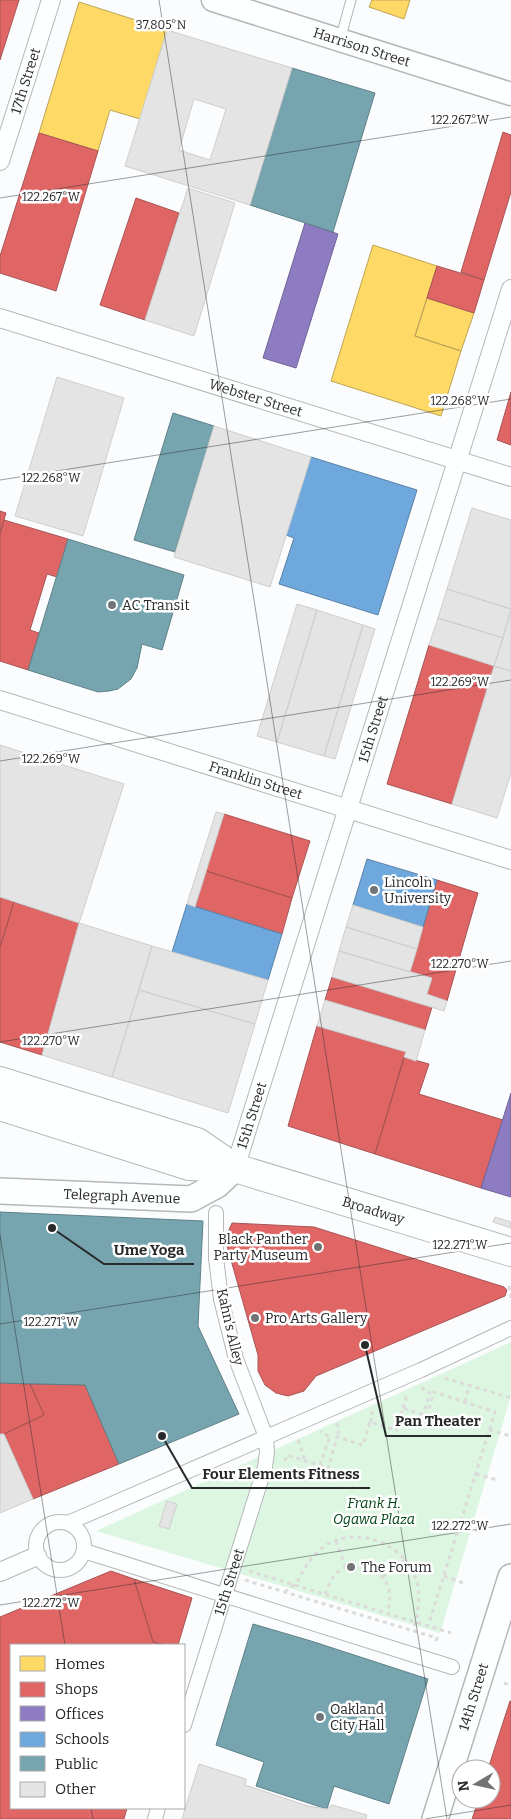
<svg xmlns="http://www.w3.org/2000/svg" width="511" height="1819" viewBox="0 0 511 1819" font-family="Bitter,serif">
  <rect width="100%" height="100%" fill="#fafcfe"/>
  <path fill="#ddf6e1" d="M511 1342V1396L440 1633 96 1531Z"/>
  <path fill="#ffd966" stroke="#bea454" d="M372 0H410L404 19 369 7Z
    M79 2 167 30 140 119 110 110 98 151 39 133Z
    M373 245 437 266 415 336 461 351 441 416 331 381Z
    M427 298 474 313 461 351 415 336Z"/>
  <path fill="#e06666" stroke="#a95454" d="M0 0H19L0 60Z
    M503 132 511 135V192L484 280 461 272Z
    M39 133 98 151 56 291 0 273V256Z
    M136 198 179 213 145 320 100 305Z
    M437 266 484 280 474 313 427 298Z
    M511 392V445L497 440Z
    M0 511 6 513 0 534Z
    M4 520 68 539 57 577 47 574 30 630 39 633 28 670 0 661V534Z
    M429 645 494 666 452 804 387 784Z
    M224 814 310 841 292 898 206 871Z
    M206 871 292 898 282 934 195 907Z
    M437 880 478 893 447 1001 427 994 432 978 410 972Z
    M0 897 14 902 0 947Z
    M14 902 79 923 42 1055 0 1042V947Z
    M332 977 432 1007 425 1030 325 1000Z
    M317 1026 406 1052 375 1154 288 1126Z
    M404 1057 429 1064 419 1094 503 1120 481 1188 375 1154Z
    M232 1223 314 1227 504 1287 507 1290 505 1296 316 1376 304 1391 288 1396 276 1393 265 1385 258 1371V1355L225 1239Z
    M0 1383 30 1384 44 1415 4 1434H0Z
    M30 1384 85 1385 119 1464 33 1499 4 1434 44 1415Z
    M111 1571 134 1579 153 1642 166 1645H11V1808H127L124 1819H0V1617Z
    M134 1579 192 1598 178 1645H166L153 1642Z
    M510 1701H511V1819H472L479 1799H491V1769H488Z"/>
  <path fill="#8e7cc3" stroke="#6f6395" d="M305 223 338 234 296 368 263 358Z
    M511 1093V1197L481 1188Z"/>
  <path fill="#6fa8dc" stroke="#5a82a7" d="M311 457 417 490 378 615 279 584 294 538 286 535Z
    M367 859 437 880 423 927 353 905Z
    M187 904 282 934 268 980 172 952Z"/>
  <path fill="#76a5af" stroke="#5f8087" d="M292 68 375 93 333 232 250 205Z
    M173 413 214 426 175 552 134 540Z
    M68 539 184 575 162 650 142 644 137 668 131 679 118 689 109 691 98 692 28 670Z
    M0 1212 203 1221 198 1326 239 1414 119 1464 85 1385 0 1383Z
    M253 1624 311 1641 428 1679 389 1804 334 1786 327 1809 256 1786 264 1762 216 1745Z"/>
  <path fill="#e4e4e4" stroke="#cecece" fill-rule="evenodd" d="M167 30 292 68 250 205 125 166ZM194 99 226 109 210 160 179 150Z
    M188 188 235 203 194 336 145 320Z
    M57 377 124 398 83 536 15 516Z
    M214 426 311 457 270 587 174 557Z
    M472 508 511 520V609L447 589Z
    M447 589 511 609 503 638 438 618Z
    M297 604 317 610 277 742 257 736Z
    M317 610 363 625 324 756 277 742Z
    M511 611V671L494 666Z
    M438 618 503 638 494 666 429 645Z
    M363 625 375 629 335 759 324 756Z
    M494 666 511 671V773L497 818 452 804Z
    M0 745 124 784 79 923 0 897Z
    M216 812 224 814 195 907 187 904Z
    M353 905 423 927 417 949 346 927Z
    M79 923 152 946 112 1077 42 1055Z
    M346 927 417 949 410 972 339 951Z
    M152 946 268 980 255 1024 139 990Z
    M339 951 432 978 427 994 447 1001 444 1011 332 977Z
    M139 990 255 1024 228 1113 112 1077Z
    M325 1000 425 1030 416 1061 404 1057 406 1052 317 1026Z
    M495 1217 511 1222V1228L493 1222Z
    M0 1434H4L33 1499 0 1513Z
    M167 1501 177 1504 169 1529 159 1526Z
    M199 1764 246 1779 245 1785 308 1806 327 1809 332 1805 367 1815 366 1819H182Z"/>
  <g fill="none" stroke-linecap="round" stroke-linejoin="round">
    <defs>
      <path id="service" d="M340 40 351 0"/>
      <g id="pedestrian">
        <circle cx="60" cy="1546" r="24"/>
        <path d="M68 1523 421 1370 511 1328"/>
        <path d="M84 1551 452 1667"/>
        <path id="s1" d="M184 1725 265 1467 267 1452 266 1437 236 1359 221 1299 216 1258V1213"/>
        <path d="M155 1819 158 1808"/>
      </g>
      <g id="minor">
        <path id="s2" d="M0 161 51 0"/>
        <path id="s3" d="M0 318 511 477"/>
        <path id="s4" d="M0 700 511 860"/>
        <path id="s5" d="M235 1168 511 289"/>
        <path d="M0 1572 37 1556"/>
      </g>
      <g id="tertiary">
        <path id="s6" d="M213 0 511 94"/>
      </g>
      <g id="secondary">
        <path id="s7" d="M0 1191 191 1199 217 1185 235 1168"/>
        <path id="s8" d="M435 1819 511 1577"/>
      </g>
      <g id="primary">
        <path d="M0 1081 197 1142 235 1168"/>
        <path id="s9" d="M0 1106 189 1166 235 1168 511 1252"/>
      </g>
    </defs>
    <use href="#service" stroke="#b6b7b9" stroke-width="11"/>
    <use href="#pedestrian" stroke="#b6b7b9" stroke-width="16"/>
    <use href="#minor" stroke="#b6b7b9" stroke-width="20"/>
    <use href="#tertiary" stroke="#b6b7b9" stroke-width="25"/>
    <use href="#secondary" stroke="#b6b7b9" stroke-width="28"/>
    <use href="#primary" stroke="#b6b7b9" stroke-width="30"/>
    <path stroke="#dbdbdb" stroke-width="3" stroke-dasharray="4 4" stroke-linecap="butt" d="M509 1286 511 1299
      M445 1378 511 1398
      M422 1387 424 1391 430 1393 423 1415
      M465 1402 469 1385
      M403 1408 406 1399 404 1394
      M370 1422 373 1415 371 1411
      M337 1423 339 1430 337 1437
      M489 1430 511 1436
      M298 1440 304 1456 303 1460
      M285 1461 287 1455 328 1468 337 1437 363 1445 370 1422 396 1430 403 1408 427 1416 434 1392 495 1412 428 1626
      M320 1465 330 1436 323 1434 321 1431
      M476 1474 497 1480
      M460 1525 482 1532
      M336 1541 346 1568
      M249 1571 451 1633
      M444 1576 466 1584
      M383 1577 405 1560
      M245 1580 437 1638 435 1644
      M285 1592C289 1588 296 1584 299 1579 301 1576 302 1572 304 1569 310 1559 318 1550 328 1544 361 1525 407 1546 417 1582 421 1598 417 1616 414 1631
      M325 1594C327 1589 330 1581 334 1576 348 1558 381 1565 388 1587 391 1596 389 1604 388 1614
      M504 1683 511 1686"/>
    <use href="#service" stroke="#feffff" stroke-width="9"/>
    <use href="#pedestrian" stroke="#feffff" stroke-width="14"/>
    <use href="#minor" stroke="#feffff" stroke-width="18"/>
    <use href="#tertiary" stroke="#feffff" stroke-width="22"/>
    <use href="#secondary" stroke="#feffff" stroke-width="25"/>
    <use href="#primary" stroke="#feffff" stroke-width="28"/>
  </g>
  <path fill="none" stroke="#28292b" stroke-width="1" stroke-opacity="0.45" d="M159 0 447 1819M0 198 511 117M0 480 511 399M0 761 511 680M0 1042 511 961M0 1235 65 1645M0 1324 511 1243M0 1605 511 1524M91 1808 93 1819M425 1819 511 1805"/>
  <g fill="#727375" stroke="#fff" stroke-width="2">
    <circle cx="112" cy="605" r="5"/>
    <circle cx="374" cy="890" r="5"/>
    <circle cx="318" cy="1247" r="5"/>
    <circle cx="255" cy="1318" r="5"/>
    <circle cx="351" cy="1567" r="5"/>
    <circle cx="320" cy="1717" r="5"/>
  </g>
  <g text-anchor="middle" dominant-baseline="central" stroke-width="5" stroke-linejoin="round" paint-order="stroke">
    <g font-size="14" fill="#28292b" stroke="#fff">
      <text stroke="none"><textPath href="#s6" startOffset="156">Harrison Street</textPath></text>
      <text stroke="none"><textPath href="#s2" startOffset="84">17th Street</textPath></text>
      <text stroke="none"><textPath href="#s3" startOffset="268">Webster Street</textPath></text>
      <text stroke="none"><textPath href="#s5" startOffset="460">15th Street</textPath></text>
      <text stroke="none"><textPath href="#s4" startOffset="268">Franklin Street</textPath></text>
      <text stroke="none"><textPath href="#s5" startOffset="55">15th Street</textPath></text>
      <text stroke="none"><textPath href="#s7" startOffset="122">Telegraph Avenue</textPath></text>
      <text stroke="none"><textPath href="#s9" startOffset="389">Broadway</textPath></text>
      <text transform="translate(230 1327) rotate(77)">Kahn's Alley</text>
      <text stroke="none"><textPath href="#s1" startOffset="150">15th Street</textPath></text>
      <text stroke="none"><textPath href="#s8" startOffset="128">14th Street</textPath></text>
    </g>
    <g font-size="14" fill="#28292b" stroke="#fff" text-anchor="start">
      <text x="122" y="605">AC Transit</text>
      <text x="384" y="882">Lincoln<tspan x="384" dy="16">University</tspan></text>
      <text x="308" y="1239" text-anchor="end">Black Panther<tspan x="308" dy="16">Party Museum</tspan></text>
      <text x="265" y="1318">Pro Arts Gallery</text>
      <text x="361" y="1567">The Forum</text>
      <text x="330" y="1709">Oakland<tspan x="330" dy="16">City Hall</tspan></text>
    </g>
    <g font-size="14" font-style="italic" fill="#004314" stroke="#fff">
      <text x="374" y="1503">Frank H.<tspan x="374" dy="16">Ogawa Plaza</tspan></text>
    </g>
  </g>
  <g font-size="12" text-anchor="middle" fill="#28292b" stroke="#fff" stroke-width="5" stroke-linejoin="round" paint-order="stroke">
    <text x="161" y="29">37.805°N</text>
    <text x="460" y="124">122.267°W</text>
    <text x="51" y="201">122.267°W</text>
    <text x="460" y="405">122.268°W</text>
    <text x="51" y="482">122.268°W</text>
    <text x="460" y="686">122.269°W</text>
    <text x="51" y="763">122.269°W</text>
    <text x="460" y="968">122.270°W</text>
    <text x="51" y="1045">122.270°W</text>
    <text x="460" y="1249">122.271°W</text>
    <text x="51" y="1326">122.271°W</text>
    <text x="460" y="1530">122.272°W</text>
    <text x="51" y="1607">122.272°W</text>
  </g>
  <path fill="none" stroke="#28292b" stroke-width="2" d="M52 1228L104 1264H194M365 1345L386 1436H491M162 1436L192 1488H370"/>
  <g fill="#28292b" stroke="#fff" stroke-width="2">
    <circle cx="52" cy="1228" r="5"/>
    <circle cx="365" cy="1345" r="5"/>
    <circle cx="162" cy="1436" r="5"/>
  </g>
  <g font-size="15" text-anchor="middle" font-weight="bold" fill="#28292b" stroke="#fff" stroke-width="5" stroke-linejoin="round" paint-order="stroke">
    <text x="149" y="1255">Ume Yoga</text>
    <text x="438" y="1426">Pan Theater</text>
    <text x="281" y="1479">Four Elements Fitness</text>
  </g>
  <rect x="10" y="1644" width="175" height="165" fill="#ffffff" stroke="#a9a9aa"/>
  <rect x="20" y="1656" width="25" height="15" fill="#ffd966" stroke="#a9a9aa"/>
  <text x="55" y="1669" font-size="15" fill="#28292b">Homes</text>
  <rect x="20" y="1682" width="25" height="15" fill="#e06666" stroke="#a9a9aa"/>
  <text x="55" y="1694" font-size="15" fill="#28292b">Shops</text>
  <rect x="20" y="1706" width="25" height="15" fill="#8e7cc3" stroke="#a9a9aa"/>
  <text x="55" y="1719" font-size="15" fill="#28292b">Offices</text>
  <rect x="20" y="1732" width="25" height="15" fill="#6fa8dc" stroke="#a9a9aa"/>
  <text x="55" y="1744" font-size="15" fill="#28292b">Schools</text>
  <rect x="20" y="1756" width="25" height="15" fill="#76a5af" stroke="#a9a9aa"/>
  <text x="55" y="1769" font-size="15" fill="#28292b">Public</text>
  <rect x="20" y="1782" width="25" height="15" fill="#e4e4e4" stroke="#a9a9aa"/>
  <text x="55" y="1794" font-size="15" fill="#28292b">Other</text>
  <g transform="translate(476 1784) rotate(261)"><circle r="24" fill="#ffffff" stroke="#a9a9aa"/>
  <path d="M0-4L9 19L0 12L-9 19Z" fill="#727375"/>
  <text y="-8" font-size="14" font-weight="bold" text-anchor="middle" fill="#28292b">N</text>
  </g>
</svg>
